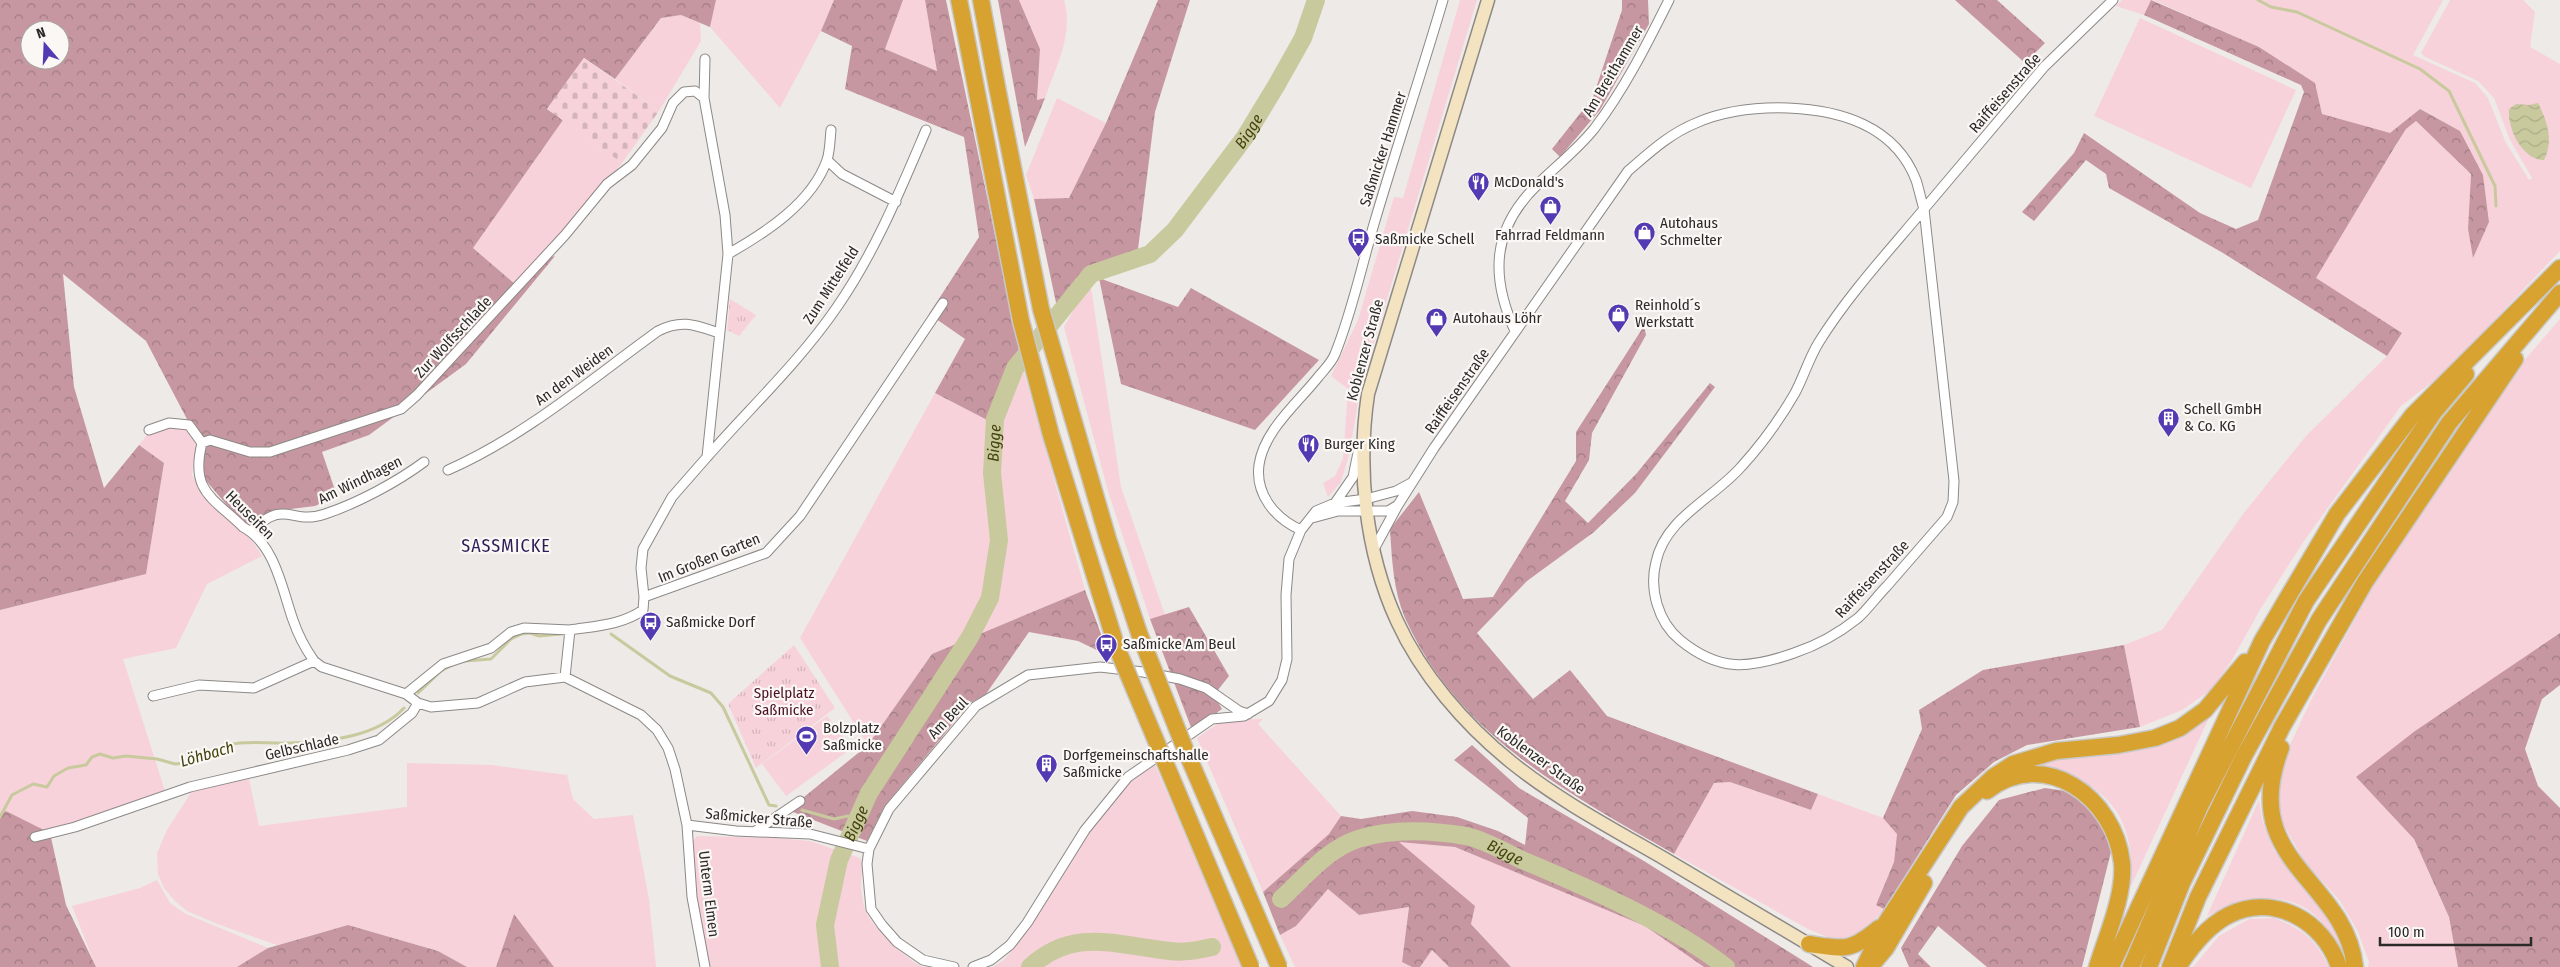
<svg xmlns="http://www.w3.org/2000/svg" width="2560" height="967" viewBox="0 0 2560 967" font-family="'Fira Sans Condensed',sans-serif">
  <defs>
    <pattern id="forest-crowns" width="20" height="18" patternUnits="userSpaceOnUse" patternTransform="scale(1.25)"><rect width="20" height="18" fill="#c697a1"/><path d="M2 6a3 3 0 1 1 6 0M12 15a3 3 0 1 1 6 0" fill="none" stroke="#a17b83"/></pattern>
    <pattern id="cemetery-stones" width="16" height="16" patternUnits="userSpaceOnUse" patternTransform="scale(1.25)"><rect width="16" height="16" fill="#f7d2da"/><path d="M2 7V4a2 2 0 0 1 4 0v3zM10 15v-3a2 2 0 0 1 4 0v3z" fill="#d4b4bb"/></pattern>
    <pattern id="park-tufts" width="24" height="20" patternUnits="userSpaceOnUse" patternTransform="scale(1.25)"><rect width="24" height="20" fill="#f7d2da"/><path d="M3 7l-1-3M5 7V3M7 7l1-3M15 17l-1-3M17 17v-4M19 17l1-3" fill="none" stroke="#d4b4bb"/></pattern>
    <pattern id="water-waves" width="16" height="10" patternUnits="userSpaceOnUse" patternTransform="scale(1.25)"><rect width="16" height="10" fill="#c9c99e"/><path d="M0 5q4-4 8 0t8 0" fill="none" stroke="#adad88"/></pattern>
  </defs>
  <rect width="100%" height="100%" fill="#eeeae7"/>
  <path fill="#f7d2da" d="M716 0H834L821 31 780 108 710 27Z
    M903 0H925L938 71 885 49Z
    M1019 0H1064C1074 34 1056 66 1045 98L1037 100 1040 49Z
    M1460 0H1477L1360 389 1350 451 1341 482 1328 497 1323 483 1335 476 1343 459 1348 389 1331 376 1358 320 1394 197 1403 198Z
    M2122 0H2151L2144 15 2116 6Z
    M2153 0H2443L2413 55 2475 83 2488 98 2505 141 2529 180 2532 178 2510 140 2494 98 2478 81 2425 57 2421 53 2450 0H2523L2535 12 2530 47 2560 64V251L2444 373 2401 406 2304 541 2261 608 2232 660 2211 690 2182 710 2140 727 2124 645 2162 630 2243 514 2306 436 2387 356 2402 334 2315 278 2406 129 2416 121 2471 174 2468 229 2473 257 2489 222 2483 175 2460 131 2420 109 2390 134 2322 114 2315 83 2259 47Z
    M681 15 700 23 701 41 659 111 615 79 661 18Z
    M2140 18 2296 90 2251 188 2094 116Z
    M1057 98 1106 123 1069 198 1034 199 1026 175Z
    M563 120 622 163 516 285 473 248Z
    M1090 281 1121 487 1165 615 1150 619 1108 491 1064 327Z
    M2560 319V633L2356 777 2414 839 2449 917 2458 967H2368L2369 962 2358 932 2340 901 2304 861 2281 820 2278 787 2288 749 2314 694 2380 574 2510 377Z
    M1023 369 1085 590 932 654 868 745 800 638 935 393 991 422Z
    M169 425 188 427 196 445 192 475 206 499 248 535 262 556 207 584 176 648 123 659 166 794 75 825 44 830 6 811 0 814V610L146 574 164 463 139 445 150 431Z
    M827 716 852 748 786 796 762 764Z
    M1263 719 1258 724 1341 816 1330 834 1263 892 1197 738 1223 720Z
    M2206 719 2208 720 2131 886C2131 872 2132 857 2129 844 2120 792 2074 770 2027 767Z
    M407 763 492 765 567 775 573 799 594 819 633 815 649 899 656 967H554L514 914 496 967H467L438 951 348 925 277 945 220 925 187 911 174 900 164 888 158 874 157 853 167 830 192 791 249 779 259 826 407 807Z
    M1155 765 1242 967H993L1004 960 1012 950 1089 833 1130 782Z
    M1730 782 1811 810 1818 794 1883 818 1897 833 1894 862 1876 905 1884 909 1865 931 1837 941 1808 929 1674 854 1714 783Z
    M2259 800 2262 820 2274 850 2323 911 2342 940 2348 961C2313 892 2275 886 2207 916Z
    M697 836 777 838 810 841 860 858C865 868 860 878 861 889 862 895 863 905 866 912 872 926 909 963 924 967H707L694 898 690 845Z
    M1397 842 1455 847 1645 926 1704 967H1511Z
    M157 880 170 903 184 913 268 948 237 967H96L72 906 140 888Z
    M1328 889 1359 915 1409 907 1402 962 1412 967H1295L1280 935 1296 926Z
    M2274 918C2304 930 2314 938 2329 967H2193L2219 936 2249 919Z
    M1432 950 1449 967H1420Z"/>
  <path fill="url(#forest-crowns)" fill-rule="evenodd" d="M0 0H716L710 27 681 15 661 18 615 79 584 58 547 109 563 120 473 248 516 285 545 259 555 256 466 364 369 435 322 452 337 496 315 506 275 511 251 528 231 510 202 476 204 442 189 423 146 341 63 274 74 387 104 488 139 445 164 463 146 574 0 610ZM30 30H60V60H30Z
    M834 0H903L885 49 937 71 925 0H946L1023 369 991 422 935 393 965 339 929 314 979 237 964 137 845 89 852 46 821 31Z
    M998 0H1019L1040 49 1037 100 1045 98 1025 147Z
    M1158 0H1190L1155 112 1138 249 1089 268 1058 312 1034 199 1069 198 1106 123Z
    M1622 0H1648L1649 24 1600 110 1560 157 1552 149 1593 97 1622 10Z
    M1955 0H1997L2045 43 2025 63Z
    M2151 0 2259 47 2315 83 2322 114 2390 133 2420 109 2460 131 2483 175 2489 222 2473 258 2468 229 2471 174 2416 121 2406 129 2394 148 2316 278 2402 333 2387 356 2223 253 2109 188 2106 174 2086 160 2034 221 2022 212 2074 153 2084 133 2200 213 2236 229 2258 220 2304 92 2301 85 2144 15Z
    M1099 278 1178 307 1191 288 1319 360 1255 430 1121 384Z
    M1644 326 1646 335 1592 433 1589 460 1565 501 1588 523 1637 473 1710 383 1715 387 1635 493 1594 532 1527 581 1477 633 1533 699 1570 670 1607 716 1818 794 1811 810 1730 782 1714 783 1674 854C1568 793 1458 736 1405 618 1393 590 1392 559 1390 529L1419 492 1463 599 1493 597 1576 461V432Z
    M1085 590 1109 656 1078 641 1029 632 986 694 970 703 884 807 867 841 788 810 868 745 932 654Z
    M1189 607 1229 676 1214 695 1222 709 1192 730 1150 619Z
    M2560 633V685L2542 699 2525 749 2538 786 2560 808V967H2458L2449 917 2414 839 2356 777 2415 731Z
    M2124 645 2140 727 2027 745 1994 762 1956 795 1884 909 1876 905 1894 862 1897 834 1883 818 1922 729 1919 710 1983 670Z
    M1472 745 1519 788 1644 861 1813 967H1704L1645 926 1455 847 1399 842 1475 906 1471 924 1511 967H1449L1432 950 1420 967H1412L1402 962 1409 907 1359 915 1328 889 1296 926 1280 935 1263 892 1329 834 1341 816 1361 819 1412 811 1457 817 1498 831 1525 845 1528 818 1454 760Z
    M2045 788 2073 792 2096 813 2112 848 2082 967H1987L1938 926 1918 954 1931 967H1909L1901 948 1962 846 1999 800Z
    M6 811 50 833 66 905 96 967H0V814Z
    M514 914 554 967H496Z
    M348 925 438 951 467 967H237L268 948Z"/>
  <path fill="url(#cemetery-stones)" d="M584 58 659 111 622 163 547 109Z"/>
  <path fill="url(#park-tufts)" d="M730 299 756 315 739 336 727 330Z
    M794 645 835 708 756 768 728 704Z"/>
  <path fill="url(#water-waves)" d="M2538 103C2547 120 2554 141 2544 160 2522 160 2507 128 2509 109L2516 104 2529 105Z"/>
  <g fill="none" stroke-linecap="round" stroke-linejoin="round">
    <path stroke="#c9c99e" stroke-width="3" d="M2258 0 2271 7 2297 12 2420 69 2449 91 2495 186 2496 206
      M611 634 670 676 711 693 723 707 769 805 776 806
      M465 661 491 659 511 639 522 634 530 633 539 636 561 634
      M418 693 441 671 454 664
      M802 810 834 819 848 816 857 820
      M0 817 12 795 33 784 47 787 54 776 68 768 86 765 92 757 100 754 113 758 126 756 157 759 175 764 186 763 195 755C208 757 216 748 228 745 247 740 269 744 289 743 328 742 377 737 404 708"/>
    <g stroke="#c9c99e" stroke-width="18">
      <path id="s1" d="M1281 899C1304 878 1327 849 1358 839 1393 828 1430 830 1466 836 1485 840 1505 852 1522 860 1589 888 1669 923 1726 967"/>
      <path id="s2" d="M830 967 825 925 839 860 869 793 970 637 990 598 999 540 992 473 995 419 1015 368 1091 274 1150 254 1175 230 1245 137 1276 86 1303 38 1316 0"/>
      <path d="M1030 967C1075 926 1117 946 1170 951 1184 953 1198 950 1212 947"/>
    </g>
    <defs>
      <path id="minor" d="M704 98 705 59
        M827 160 842 174 896 202
        M728 254C765 233 812 203 827 160 830 151 830 139 831 130
        M1515 331C1490 276 1492 229 1537 185 1556 166 1577 150 1594 129 1624 90 1647 44 1669 0
        M149 430 169 423 189 425 202 443 210 440 250 452H270L401 409 417 395 565 235 607 184 632 165 662 128 673 103 684 92 695 91 704 98 725 215 728 254 707 457 672 497 643 549 641 568 644 597
        M202 443C190 491 212 497 243 527 275 544 282 589 293 620 298 635 305 648 314 661
        M707 457C751 407 800 361 837 307 875 252 900 191 926 130
        M448 470C525 436 590 380 658 331 682 319 695 325 719 333
        M1335 503 1353 477 1360 443
        M1312 518 1338 511H1388L1398 505 1434 448 1628 171C1649 153 1669 134 1696 123 1726 110 1756 107 1788 108 1840 110 1895 126 1916 180 1919 189 1921 200 1924 209 1888 252 1849 294 1819 342 1809 358 1804 376 1795 393 1780 419 1762 444 1741 467 1714 498 1665 518 1656 562 1649 589 1658 622 1680 640 1719 672 1749 669 1794 653 1818 645 1838 634 1858 618 1868 609 1877 596 1887 586 1907 563 1927 540 1947 517L1953 502 1954 481 1924 209 2044 67 2113 0
        M1301 530C1276 519 1255 495 1259 465 1264 430 1298 403 1319 376 1325 369 1332 362 1335 354 1352 312 1361 268 1374 224 1396 149 1421 75 1443 0
        M251 531C287 497 290 526 325 514 358 503 397 482 424 462
        M1374 549 1398 505
        M565 677 570 630C595 626 622 625 643 610L644 597 766 553 800 516 943 303
        M406 694 443 664 491 648 511 632 524 628 570 630
        M153 696 199 685 254 688 314 661 322 667 406 694 418 703 431 707 478 703 525 682 565 677 641 715 657 730 668 748 675 769 687 825 736 831 810 834 869 849
        M687 825 692 897 705 967
        M757 830 800 801
        M35 837 75 827 190 787 348 750 379 740 412 713 418 703
        M954 967 923 960 897 942 882 925 871 909 867 864 869 849 889 809 976 706 1028 675 1100 667 1143 672 1180 679 1206 688 1239 711 1248 714
        M973 967 991 960 1010 945 1027 923 1085 830 1128 777 1212 719 1244 716 1269 701 1282 680 1287 659 1286 595 1289 559 1301 530 1316 511 1335 503 1366 499 1396 491 1411 483"/>
      <path id="secondary" d="M1488 0 1368 394C1357 468 1365 551 1397 621 1421 674 1465 725 1511 762 1558 800 1613 829 1665 859 1726 895 1787 931 1847 967"/>
      <path id="motorway" d="M959 0 962 15
        M981 0 997 87
        M2281 748C2237 863 2345 878 2355 967
        M1987 791C2045 746 2115 798 2122 863 2125 895 2106 937 2097 967
        M1809 944C1845 949 1850 952 1879 928
        M1864 967 1885 924 1961 807 1993 777 2013 764 2056 751 2118 745 2155 738 2180 728 2205 710 2245 662
        M1870 967 1886 948 1924 883
        M2111 967 2262 641 2337 514 2412 416 2560 268
        M2131 967 2200 806 2306 601 2434 412 2466 374
        M2149 967 2182 883 2244 756 2319 620 2449 423 2560 293
        M2170 967 2198 897 2282 727 2365 582 2515 359
        M2178 967C2191 947 2207 926 2229 915 2275 893 2324 921 2339 967"/>
    </defs>
    <use href="#minor" stroke="#8c8986" stroke-width="11"/>
    <use href="#secondary" stroke="#8c8986" stroke-width="15"/>
    <use href="#motorway" stroke="#c8c8c7" stroke-width="19"/>
    <use href="#minor" stroke="#fff" stroke-width="9"/>
    <use href="#secondary" stroke="#f3e3c1" stroke-width="12"/>
    <use href="#motorway" stroke="#d7a22f" stroke-width="16"/>
    <defs>
      <path id="motorway-bridge" d="M962 15 1021 321 1051 435 1117 648 1251 967
        M997 87 1041 309 1108 539 1139 633 1185 749 1279 967"/>
    </defs>
    <use href="#motorway-bridge" stroke="#c8c8c7" stroke-width="19" stroke-linecap="butt"/>
    <use href="#motorway-bridge" stroke="#d7a22f" stroke-width="16"/>
  </g>
  <defs>
    <symbol id="restaurant-pin" viewBox="-11 -11 22 30"><path d="M0 17L-7.5 6A9.5 9.5 0 1 1 7.5 6Z" fill="#533ab2" stroke="#fbf7f4"/><path d="M-5-6h1v4h1v-4h1v4h1v-4h1v5L-1.5 .5V6h-2V.5L-5-1ZM5-6V6H3V1.5H1.5Q1.5-4 5-6Z" fill="#fff"/></symbol>
    <symbol id="shop-pin" viewBox="-11 -11 22 30"><path d="M0 17L-7.5 6A9.5 9.5 0 1 1 7.5 6Z" fill="#533ab2" stroke="#fbf7f4"/><path d="M-5-2.5h2.3a2.7 3.5 0 0 1 5.4 0H5L5.5 6h-11ZM-1.5-2.5h3a1.5 2.3 0 0 0-3 0Z" fill="#fff"/></symbol>
    <symbol id="bus-pin" viewBox="-11 -11 22 30"><path d="M0 17L-7.5 6A9.5 9.5 0 1 1 7.5 6Z" fill="#533ab2" stroke="#fbf7f4"/><path d="M-5-6H5V4H4V6H2V4H-2V6H-4V4H-5ZM-3.5-4V0h7V-4ZM-3.5 1.2v1.5H-2V1.2ZM2 1.2v1.5H3.5V1.2Z" fill="#fff"/></symbol>
    <symbol id="building-pin" viewBox="-11 -11 22 30"><path d="M0 17L-7.5 6A9.5 9.5 0 1 1 7.5 6Z" fill="#533ab2" stroke="#fbf7f4"/><path d="M-4-6H4V6H1V3H-1V6H-4ZM-2.5-4.3h1.7v1.8h-1.7ZM.8-4.3h1.7v1.8H.8ZM-2.5-1h1.7V.8h-1.7ZM.8-1h1.7V.8H.8Z" fill="#fff"/></symbol>
    <symbol id="stadium-pin" viewBox="-11 -11 22 30"><path d="M0 17L-7.5 6A9.5 9.5 0 1 1 7.5 6Z" fill="#533ab2" stroke="#fbf7f4"/><path d="M0-5a6.5 5 0 1 0 0 10a6.5 5 0 1 0 0-10ZM-3.5-1.8h7v3.6h-7Z" fill="#fff"/></symbol>
  </defs>
  <g fill-rule="evenodd">
    <use href="#restaurant-pin" x="1466" y="170" width="25" height="34"/>
    <use href="#shop-pin" x="1538" y="194" width="25" height="34"/>
    <use href="#shop-pin" x="1632" y="220" width="25" height="34"/>
    <use href="#bus-pin" x="1346" y="226" width="25" height="34"/>
    <use href="#shop-pin" x="1606" y="302" width="25" height="34"/>
    <use href="#shop-pin" x="1424" y="306" width="25" height="34"/>
    <use href="#building-pin" x="2156" y="406" width="25" height="34"/>
    <use href="#restaurant-pin" x="1296" y="432" width="25" height="34"/>
    <use href="#bus-pin" x="638" y="610" width="25" height="34"/>
    <use href="#bus-pin" x="1094" y="632" width="25" height="34"/>
    <use href="#stadium-pin" x="794" y="724" width="25" height="34"/>
    <use href="#building-pin" x="1034" y="752" width="25" height="34"/>
  </g>
  <g text-anchor="middle" dominant-baseline="central" stroke-width="4.5" stroke-linejoin="round" paint-order="stroke">
    <g font-size="15" fill="#2b2a29" stroke="#fbf7f4">
      <text transform="translate(1613 71) rotate(-59)">Am Breithammer</text>
      <text transform="translate(2005 93) rotate(-49)">Raiffeisenstraße</text>
      <text transform="translate(1383 149) rotate(-72)">Saßmicker Hammer</text>
      <text transform="translate(831 285) rotate(-57)">Zum Mittelfeld</text>
      <text transform="translate(453 337) rotate(-47)">Zur Wolfsschlade</text>
      <text transform="translate(1365 350) rotate(-75)">Koblenzer Straße</text>
      <text transform="translate(574 375) rotate(-36)">An den Weiden</text>
      <text transform="translate(1457 391) rotate(-55)">Raiffeisenstraße</text>
      <text transform="translate(360 480) rotate(-26)">Am Windhagen</text>
      <text transform="translate(250 515) rotate(45)">Heuseifen</text>
      <text transform="translate(709 558) rotate(-22)">Im Großen Garten</text>
      <text transform="translate(1872 579) rotate(-47)">Raiffeisenstraße</text>
      <text transform="translate(948 718) rotate(-47)">Am Beul</text>
      <text transform="translate(302 747) rotate(-13)">Gelbschlade</text>
      <text transform="translate(1541 760) rotate(36)">Koblenzer Straße</text>
      <text transform="translate(759 818) rotate(5)">Saßmicker Straße</text>
      <text transform="translate(709 894) rotate(83)">Unterm Elmen</text>
    </g>
    <g font-size="15" fill="#2b2a29" stroke="#fbf7f4" text-anchor="start">
      <text x="1494" y="182">McDonald's</text>
      <text x="1660" y="223">Autohaus<tspan x="1660" dy="17">Schmelter</tspan></text>
      <text x="1550" y="235" text-anchor="middle">Fahrrad Feldmann</text>
      <text x="1375" y="239">Saßmicke Schell</text>
      <text x="1635" y="305">Reinhold´s<tspan x="1635" dy="17">Werkstatt</tspan></text>
      <text x="1453" y="318">Autohaus Löhr</text>
      <text x="2184" y="409">Schell GmbH<tspan x="2184" dy="17">&amp; Co. KG</tspan></text>
      <text x="1324" y="444">Burger King</text>
      <text x="666" y="622">Saßmicke Dorf</text>
      <text x="1123" y="644">Saßmicke Am Beul</text>
      <text x="823" y="728">Bolzplatz<tspan x="823" dy="17">Saßmicke</tspan></text>
      <text x="1063" y="755">Dorfgemeinschaftshalle<tspan x="1063" dy="17">Saßmicke</tspan></text>
    </g>
    <g font-size="15" fill="#4a1124" stroke="#fbf7f4">
      <text x="784" y="693">Spielplatz<tspan x="784" dy="17">Saßmicke</tspan></text>
    </g>
    <g font-size="16" font-style="italic" fill="#44430f" stroke="#fbf7f4">
      <text stroke="none"><textPath href="#s2" startOffset="988">Bigge</textPath></text>
      <text stroke="none"><textPath href="#s2" startOffset="568">Bigge</textPath></text>
      <text transform="translate(207 754) rotate(-16)">Löhbach</text>
      <text stroke="none"><textPath href="#s2" startOffset="149">Bigge</textPath></text>
      <text stroke="none"><textPath href="#s1" startOffset="250">Bigge</textPath></text>
    </g>
    <g font-size="18" letter-spacing="1" fill="#281e58" stroke="#fbf7f4">
      <text x="506" y="546">SASSMICKE</text>
    </g>
  </g>
  <g transform="translate(45 45) rotate(341)"><circle r="24" fill="#fbf7f4" stroke="#a8a5a3"/>
  <path d="M0-4L9 19L0 12L-9 19Z" fill="#533ab2"/>
  <text y="-8" font-size="14" font-weight="bold" text-anchor="middle" fill="#2b2a29">N</text>
  </g>
  <path d="M2380 937v8h151v-8" fill="none" stroke="#2b2a29" stroke-width="2.5"/>
  <text x="2388" y="937" font-size="15" fill="#2b2a29" stroke="#fbf7f4" stroke-width="4" paint-order="stroke">100 m</text>
</svg>
